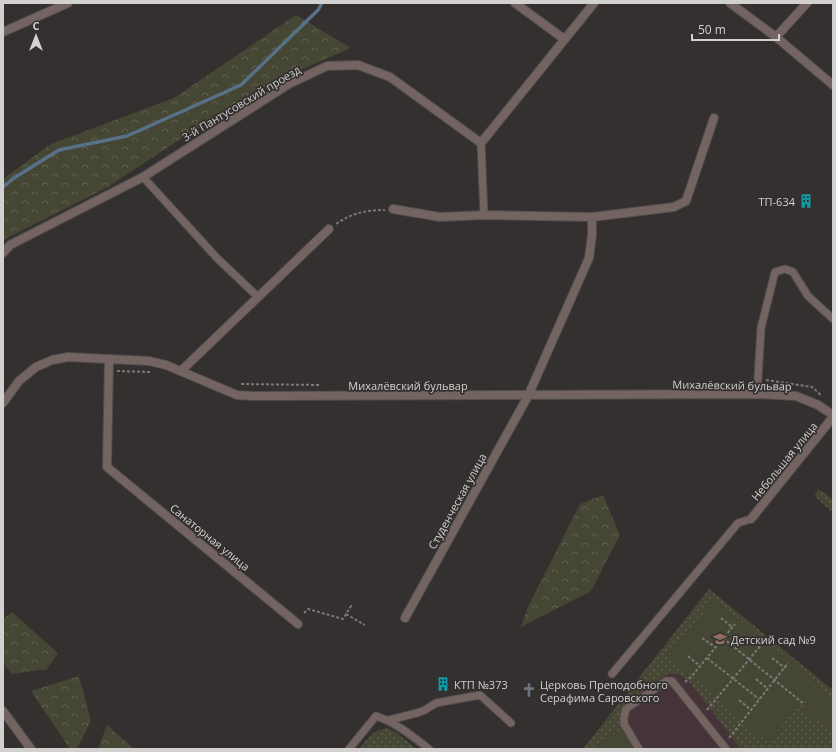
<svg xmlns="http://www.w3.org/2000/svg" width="836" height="752" viewBox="0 0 836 752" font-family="'Open Sans',sans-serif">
  <defs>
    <pattern id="grass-dots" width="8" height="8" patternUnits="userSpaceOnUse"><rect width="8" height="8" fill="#454633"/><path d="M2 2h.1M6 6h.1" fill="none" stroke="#5f6050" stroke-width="1.8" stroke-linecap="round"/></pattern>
    <pattern id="forest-crowns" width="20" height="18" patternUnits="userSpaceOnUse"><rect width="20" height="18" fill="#454633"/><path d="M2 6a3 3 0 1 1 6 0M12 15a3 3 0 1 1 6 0" fill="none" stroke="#5f6050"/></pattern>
  </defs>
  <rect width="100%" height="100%" fill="#33302f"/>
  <path fill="#463239" d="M709 589 833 690V749H583Z"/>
  <path fill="url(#grass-dots)" d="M819 490 822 491 833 500V513L817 498 815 495 816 492Z
    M709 589 833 690V700L818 688 802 708 833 733V749H741L689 681C683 675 674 672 665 675L626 706C619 713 619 720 621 729L598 746 600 749H583Z
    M387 728 394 731 417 749H359C368 739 372 730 387 728Z"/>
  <path fill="url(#forest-crowns)" d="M296 15 351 48 277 80 182 138 108 187 3 240V179L51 144 174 98Z
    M603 495 620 535 591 591 521 627 527 609 580 504Z
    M12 612 58 653 47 669 12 674 3 663V619Z
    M79 676 91 721 77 749H70L31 691Z
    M107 725 134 749H98Z"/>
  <path fill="#454633" d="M714 600 817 682 768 743 669 655Z
    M818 688 833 700V733L802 708Z
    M621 729 636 749H600L598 746Z"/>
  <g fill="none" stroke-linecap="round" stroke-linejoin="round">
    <path stroke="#577189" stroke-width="3.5" d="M3 187 14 178 59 150 127 136 241 85 318 10 322 3"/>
    <defs>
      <path id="service" d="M481 143 484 215
        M143 177 217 258 258 297
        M757 394 761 328 775 272 785 269 793 272 808 296 833 319
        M612 674 738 523 751 519
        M389 720 417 713 425 710 436 703 480 695 511 723
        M349 749 376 716C397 723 412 736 429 749
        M639 749 624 724V717L626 709 666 681H672L726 749"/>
      <path id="minor" d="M515 3 564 39
        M730 3 776 37 833 85
        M3 32 68 3
        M776 37 807 3
        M393 209 440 217 484 215 592 217 674 207 686 201 714 118
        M3 253 10 245 143 177 289 84 327 66 358 65 390 77 481 143 594 3
        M109 359 107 467 298 624
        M181 371 329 229
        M3 403 19 381 36 367 52 360 68 357 149 361 166 365 237 395 254 396 757 394 796 396 818 405 833 415
        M751 519 833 417
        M405 618 528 396 589 258 592 235V217"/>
      <path id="tertiary" d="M3 711 31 749"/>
    </defs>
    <use href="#service" stroke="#504d4c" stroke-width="9"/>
    <use href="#minor" stroke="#504d4c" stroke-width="10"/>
    <use href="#tertiary" stroke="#504d4c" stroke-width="10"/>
    <path stroke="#7b7978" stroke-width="2" stroke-dasharray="3 2" stroke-linecap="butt" d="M336 224C352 213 366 210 385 210
      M117 371 151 372
      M766 380 812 387 822 396
      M241 384 319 385
      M304 613 308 609 343 619 351 606 349 605
      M346 614 365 625
      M721 618 732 627
      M702 638 715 647
      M723 638 804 704
      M688 656 700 666
      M707 658 759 699
      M772 658 785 668
      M756 679 768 689
      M685 682 691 677 735 624
      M739 700 751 710
      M707 710 762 644
      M729 738 788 663"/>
    <use href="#service" stroke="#746461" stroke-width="7"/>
    <use href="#minor" stroke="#746461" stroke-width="8"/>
    <use href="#tertiary" stroke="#746461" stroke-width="8"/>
  </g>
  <defs>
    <symbol id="building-bare" viewBox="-9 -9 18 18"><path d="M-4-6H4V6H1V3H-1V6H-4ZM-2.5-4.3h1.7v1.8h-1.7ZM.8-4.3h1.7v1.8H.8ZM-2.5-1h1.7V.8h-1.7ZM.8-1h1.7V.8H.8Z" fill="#0f9aa8" stroke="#33302f" stroke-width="2.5" paint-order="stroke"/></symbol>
    <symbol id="school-bare" viewBox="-9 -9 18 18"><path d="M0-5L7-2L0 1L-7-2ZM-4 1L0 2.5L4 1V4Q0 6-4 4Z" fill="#8d6e63" stroke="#33302f" stroke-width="2.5" paint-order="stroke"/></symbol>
    <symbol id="church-bare" viewBox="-9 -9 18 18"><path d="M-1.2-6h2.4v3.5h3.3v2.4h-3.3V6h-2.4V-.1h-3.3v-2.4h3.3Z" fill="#6b7280" stroke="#33302f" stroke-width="2.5" paint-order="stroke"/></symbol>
  </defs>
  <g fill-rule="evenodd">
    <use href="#building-bare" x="796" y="191" width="20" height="20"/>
    <use href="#school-bare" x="710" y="629" width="20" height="20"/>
    <use href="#building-bare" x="433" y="674" width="20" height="20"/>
    <use href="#church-bare" x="519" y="680" width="20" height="20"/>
  </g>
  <g text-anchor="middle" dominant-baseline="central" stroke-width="3.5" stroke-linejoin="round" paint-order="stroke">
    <g font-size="11" fill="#d2d1d0" stroke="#33302f">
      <text transform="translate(241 103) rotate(-31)">3-й Пантусовский проезд</text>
      <text x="408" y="385">Михалёвский бульвар</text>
      <text transform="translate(732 385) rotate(1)">Михалёвский бульвар</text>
      <text transform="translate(784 461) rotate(-51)">Небольшая улица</text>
      <text transform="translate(457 501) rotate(-61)">Студенческая улица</text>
      <text transform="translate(210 537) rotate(39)">Санаторная улица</text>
    </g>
    <g font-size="11" fill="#d2d1d0" stroke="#33302f" text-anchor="start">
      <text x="795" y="201" text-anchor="end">ТП-634</text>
      <text x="731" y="639">Детский сад №9</text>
      <text x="454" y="684">КТП №373</text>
      <text x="540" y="684">Церковь Преподобного<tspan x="540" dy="13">Серафима Саровского</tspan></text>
    </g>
  </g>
  <rect width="836" height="752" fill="none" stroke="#d2d1d0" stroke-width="8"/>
  <g transform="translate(36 36)" stroke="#33302f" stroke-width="3" paint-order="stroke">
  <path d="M0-3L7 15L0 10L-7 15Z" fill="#d2d1d0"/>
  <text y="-6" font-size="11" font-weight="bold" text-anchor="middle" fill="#d2d1d0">С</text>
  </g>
  <path d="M692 34v6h87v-6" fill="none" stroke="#d2d1d0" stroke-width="2"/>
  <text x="698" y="34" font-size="12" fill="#d2d1d0" stroke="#33302f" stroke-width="3" paint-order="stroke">50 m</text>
</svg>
